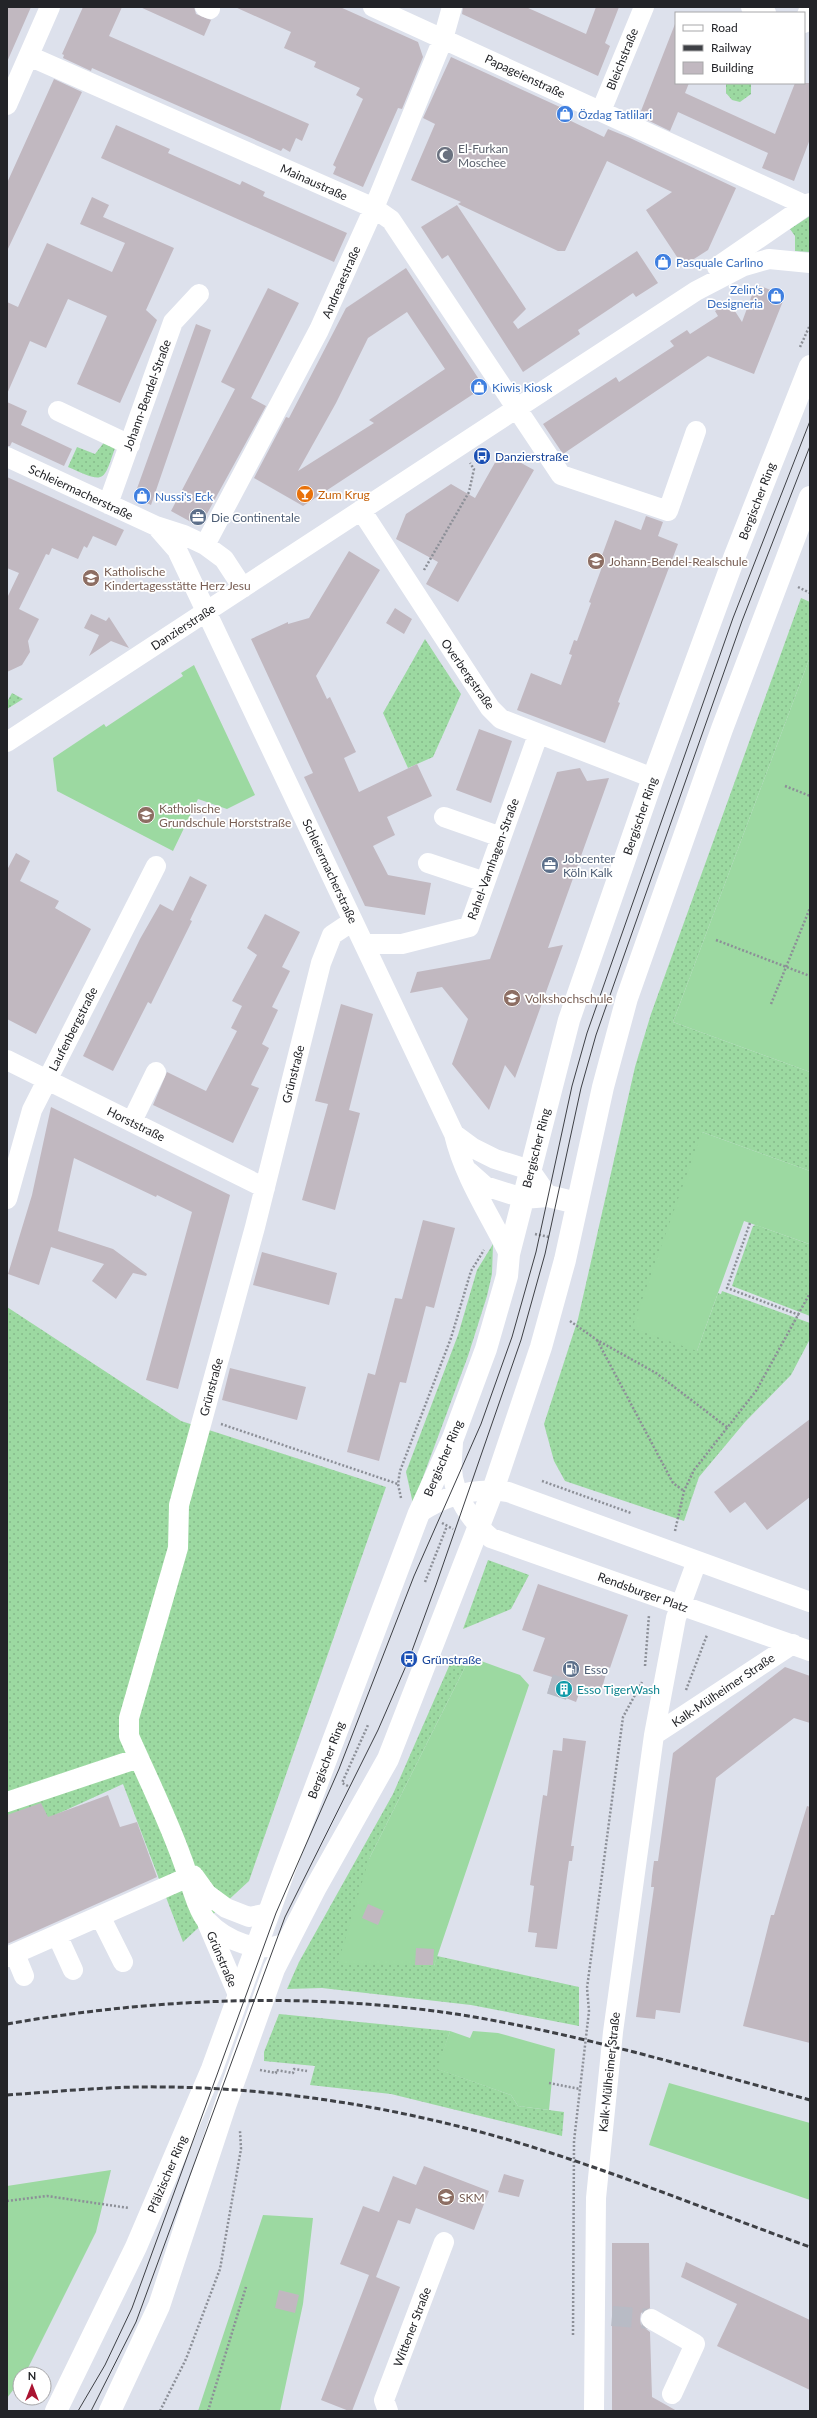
<svg xmlns="http://www.w3.org/2000/svg" width="817" height="2418" viewBox="0 0 817 2418" font-family="Lato,sans-serif">
  <defs>
    <pattern id="grass-dots" width="8" height="8" patternUnits="userSpaceOnUse"><rect width="8" height="8" fill="#9cd9a1"/><path d="M2 2h.1M6 6h.1" fill="none" stroke="#86ba8b" stroke-width="1.8" stroke-linecap="round"/></pattern>
  </defs>
  <rect width="100%" height="100%" fill="#dde1ec"/>
  <path fill="url(#grass-dots)" d="M726 83H751V94L740 102 732 100 726 93Z
    M810 216V252L795 251V236L790 229Z
    M106 440 116 445C103 483 106 484 68 467L77 447 95 454Z
    M801 598 810 602V657L673 1022 810 1072V1171L702 1132 697 1351 718 1293 721 1294 722 1291 810 1323V1339L791 1375 745 1422 699 1477 684 1521 565 1481 554 1461 544 1424 578 1319 635 1067 651 1014Z
    M425 639 461 694 433 757 408 768 383 713Z
    M12 693 23 699 7 709V702Z
    M756 1225 809 1244 810 1242V1316L732 1286 753 1226Z
    M493 1244 492 1274 487 1296 468 1356 413 1504 406 1472 458 1335 477 1270Z
    M7 1307 181 1421 386 1487 249 1881 183 1942 123 1784 7 1837Z
    M488 1560 529 1575 511 1609 463 1629Z
    M453 1657H470L369 1859 434 1966 437 1956 579 1987V2026L471 2005 322 1988 287 1989 299 1962 393 1794Z
    M279 2014 450 2031 438 2069 511 2095 518 2106 564 2112 562 2136 391 2094 310 2085 315 2066 264 2061V2052Z"/>
  <path fill="#9cd9a1" d="M810 657V1072L673 1022Z
    M194 665 255 795 227 809 198 799 173 851 57 791 53 758 104 724 106 727 183 676 181 673Z
    M702 1132 810 1171V1242L809 1244 744 1221 697 1351 632 1328Z
    M470 1657 520 1675 529 1685 434 1966 338 1963 369 1859Z
    M450 2031 470 2038 473 2031 498 2033 555 2049 549 2110 518 2106 511 2095 437 2069Z
    M669 2083 810 2123V2200L649 2145Z
    M111 2170 96 2232 25 2374H20V2381L7 2398V2186Z
    M263 2215 313 2218 303 2304 280 2411H198Z"/>
  <path fill="#c1b8c0" fill-rule="evenodd" d="M7 7H31L7 62Z
    M83 7H122L109 36 309 124 302 141 296 138 290 152 283 148 281 151 92 68 91 71 63 58 64 55 62 54Z
    M140 7H194L196 14 211 20 204 36Z
    M235 7H340L418 42 423 57 402 109 398 108 363 187 333 174 336 167 333 165 363 99 356 95 360 88 314 67 316 62 284 48 291 32Z
    M463 7H526L586 34 596 7H619L605 43 610 46 598 76 462 14Z
    M675 24 676 83H689L685 93 775 134 795 83H810V139L794 181 762 168 768 153 678 112 670 131 639 116Z
    M451 57 573 113 569 120 604 137 608 129 630 138 736 188 708 250 683 266 646 210 672 192 607 161 565 251H558L458 204 461 202 411 180 435 124 423 118Z
    M54 79 82 92 7 251V183Z
    M116 125 170 149 168 153 240 185 242 181 265 192 263 196 347 233 334 262 101 158Z
    M92 197 109 205 103 217 174 248 146 310 157 320 120 403 77 384 107 316 68 299 46 348 30 341 7 394V302L18 307 47 243 112 272 125 243 80 224Z
    M457 205 526 309 513 322 518 329 637 251 658 283 636 297 633 293 611 308 578 330 580 334 523 372 448 255 442 259 421 227Z
    M406 268 484 387 303 506 254 478 286 417 289 418 346 308ZM407 312 445 369 369 420 374 423 298 471 336 403 368 338Z
    M756 284 785 296 754 374 708 356 563 454 543 424 616 377 619 382 674 346 670 341 687 330 690 334 718 316 715 311 729 302 742 322Z
    M268 288 299 303 251 398 266 406 203 521 193 516 191 522 171 511 235 389 221 382Z
    M196 324 211 330 151 505 134 497Z
    M7 402 27 411 21 425 72 449 64 466 12 442 10 446H7Z
    M501 452 534 470 458 602 426 584 438 562 396 539 406 514 451 484 475 498Z
    M7 477 124 530 116 546 93 536 87 548 84 546 78 559 52 548 49 555 46 554 19 609 39 619 28 641 30 652 22 665 7 672V598L19 573 7 568Z
    M646 516 663 522 658 536 678 544 618 702 620 703 605 743 517 710 531 673 561 685 572 655 569 654 574 640 577 641 591 603 589 602 605 559 601 558 615 520 641 530Z
    M349 551 380 570 316 676 327 699 330 697 356 752 344 758 359 792 417 764 432 796 387 817 395 835 373 846 388 875 431 883 425 915 365 906 304 777 313 773 251 639 288 622V624L309 618Z
    M395 608 412 619 404 634 386 623Z
    M91 614 106 621 109 617 129 648 111 641 89 656 99 635 84 628Z
    M479 729 512 741 491 803 456 790Z
    M580 768 587 781 609 778 548 948 563 945 515 1078 505 1065 489 1110 452 1064 468 1019 442 987 410 993 417 972 490 959 557 772Z
    M16 853 30 861 20 881 59 901 55 908 91 929 36 1034 7 1019V870Z
    M190 876 207 885 190 920 192 921 151 1004 148 1002 113 1071 83 1056 140 939 160 904 173 911Z
    M265 914 300 932 282 967 290 971 272 1007 278 1010 262 1044 269 1048 251 1085 259 1088 233 1143 153 1105 167 1072 206 1091 237 1031 231 1028 242 1006 232 1001 257 955 247 948Z
    M341 1004 373 1014 349 1110 360 1113 335 1210 302 1200 328 1104 315 1101Z
    M51 1107 230 1195 178 1389 146 1380 192 1212 157 1195 156 1197 74 1158 58 1231 113 1249 147 1274 146 1276 133 1273 116 1299 92 1281 104 1264 51 1247 39 1285 8 1274 32 1195Z
    M423 1220 455 1228 434 1308 426 1306 406 1383 400 1382 379 1461 347 1452 368 1373 375 1375 395 1298 402 1299Z
    M262 1252 337 1273 329 1305 253 1285Z
    M230 1368 306 1387 297 1420 222 1400Z
    M810 1419V1497L767 1530 745 1502 730 1513 714 1492Z
    M538 1584 628 1615 610 1668 608 1667 600 1695 581 1689 576 1702 548 1691 552 1677 533 1671 545 1638 522 1630Z
    M785 1667 810 1676V1723L794 1718 716 1778 680 2013 656 2010 655 2019 636 2017 654 1887H651L652 1876 654 1861H658L673 1753Z
    M563 1738 586 1741 571 1846H574L572 1861H569L557 1949 535 1947 537 1933 528 1932 534 1886 530 1885 543 1795 547 1796 553 1750 562 1751Z
    M108 1795 120 1827 137 1822 157 1877 7 1944V1815L41 1803 48 1817Z
    M807 1806 810 1807V2043L743 2026 771 1915H774Z
    M368 1904 384 1911 378 1925 362 1918Z
    M416 1948 434 1949 433 1965H415Z
    M424 2166 489 2191 474 2230 416 2208 410 2224 398 2220 376 2277 400 2287 352 2411H349L321 2400 369 2275 340 2264 363 2206 379 2212 393 2176 416 2185Z
    M504 2174 524 2180 519 2197 498 2192Z
    M612 2243H649L650 2308 641 2313 640 2319 641 2325 650 2332 652 2397 677 2411H612Z
    M686 2262 810 2320V2390L717 2346 737 2304 681 2277Z
    M279 2290 299 2295 295 2313 275 2308Z"/>
  <g fill="none" stroke-linecap="round" stroke-linejoin="round">
    <path stroke="#b8bbc5" stroke-width="20" stroke-dasharray="20 10" stroke-linecap="butt" d="M550 1684 578 1693
      M612 2316 651 2319"/>
    <path stroke="#8c8f97" stroke-width="2.5" stroke-dasharray="2 2" stroke-linecap="butt" d="M800 347 810 325
      M424 570 469 492 474 469 470 463
      M798 587 810 593
      M785 786 810 796
      M716 940 810 976
      M771 1004 810 908
      M750 1223 727 1288 799 1315
      M535 1234 549 1237
      M570 1321 597 1340 656 1373 728 1428
      M597 1340 673 1483 684 1491
      M221 1424 398 1484
      M542 1481 631 1513
      M401 1498 398 1484 400 1471 451 1338 471 1271 484 1250
      M442 1523 453 1529
      M675 1531 684 1491 694 1470 756 1391 810 1293
      M425 1582 447 1526
      M645 1666 649 1615
      M686 1690 707 1635
      M348 1786 342 1783 368 1725
      M260 2070 276 2073V2070L293 2073 294 2069 307 2071
      M549 2083 580 2089
      M7 2201 47 2196 129 2208
      M573 2335 574 2141 589 2011 587 1988 623 1717 642 1682
      M160 2411 186 2359 220 2269 241 2149 240 2131
      M208 2411 246 2287"/>
    <path stroke="#fff" stroke-width="20" d="M205 7 210 9
      M373 7 807 206
      M751 7 766 13
      M804 23 810 7
      M29 56 374 208 391 220 561 475 668 511 696 431
      M7 105 50 7
      M601 111 644 7
      M717 267 810 203
      M58 411 130 445
      M7 457 156 526 184 535 205 545 224 559 243 588
      M108 504 173 322 199 294
      M361 510 490 708 501 719 653 778
      M156 526 177 550 454 1134C464 1177 490 1215 509 1254
      M205 545 319 330 374 208 443 39 452 7
      M7 742 696 291 744 266 769 259 810 263
      M444 817 501 837
      M428 863 485 882
      M364 944H402L469 927 538 735
      M7 1060 265 1188
      M132 1121 156 1072
      M454 1134 473 1148 495 1159 530 1170 548 1196
      M468 1171 485 1186 523 1198
      M7 1199 32 1110 156 866
      M453 1441C453 1450 451 1460 452 1469 453 1495 472 1522 491 1538L810 1651
      M419 1513C446 1495 476 1487 508 1492L810 1602
      M654 1735 793 1644
      M7 1802 139 1758
      M194 1876 207 1894 226 1908 249 1917 269 1913
      M100 1916 123 1962
      M206 1920 239 1997
      M57 1935 73 1970
      M284 1944C258 1953 227 1942 207 1921 197 1911 188 1874 182 1859 167 1817 147 1777 129 1736V1718L178 1548 179 1505 255 1227 321 963 332 935 353 921
      M15 1954 24 1976
      M7 1957 193 1875
      M651 2319 695 2344 672 2394
      M388 2411 384 2400 444 2242
      M594 2411 596 2198 613 2032 654 1735 676 1618 697 1561"/>
    <path stroke="#fff" stroke-width="22" d="M523 1198 548 1196 577 1203
      M56 2411 136 2247 212 2069 284 1871 419 1513 453 1438 486 1349 507 1276 509 1254 569 1020 653 778 734 558 810 366
      M110 2411 159 2306 225 2106 274 1969 316 1887 388 1759 493 1490 541 1347 565 1260 603 1087 627 998 722 729 810 497"/>
    <path stroke="#3e4045" stroke-width="1" d="M78 2411 105 2365 132 2308 276 1913 339 1769 414 1576 481 1424 512 1337 536 1252 572 1086 587 1033 733 618 810 421
      M91 2411 136 2322 285 1917 378 1730 409 1659 436 1585 521 1340 545 1254 581 1088 596 1035 742 621 810 446"/>
    <path stroke="#3e4045" stroke-width="3" stroke-dasharray="6 3" stroke-linecap="butt" d="M7 2024C154 1998 308 1992 456 2014 576 2033 693 2068 810 2100
      M7 2095C50 2092 93 2088 136 2087 264 2085 394 2106 516 2142 616 2172 712 2212 810 2247"/>
  </g>
  <defs>
    <symbol id="shop-disc" viewBox="-11 -11 22 22"><circle r="9.5" fill="#3f7fe0" stroke="#fff"/><path d="M-5-2.5h2.3a2.7 3.5 0 0 1 5.4 0H5L5.5 6h-11ZM-1.5-2.5h3a1.5 2.3 0 0 0-3 0Z" fill="#fff"/></symbol>
    <symbol id="mosque-disc" viewBox="-11 -11 22 22"><circle r="9.5" fill="#6b7280" stroke="#fff"/><path d="M3.5-4.9A6 6 0 1 0 3.5 4.9A5 5 0 1 1 3.5-4.9Z" fill="#fff"/></symbol>
    <symbol id="bus-disc" viewBox="-11 -11 22 22"><circle r="9.5" fill="#1a4fb4" stroke="#fff"/><path d="M-5-6H5V4H4V6H2V4H-2V6H-4V4H-5ZM-3.5-4V0h7V-4ZM-3.5 1.2v1.5H-2V1.2ZM2 1.2v1.5H3.5V1.2Z" fill="#fff"/></symbol>
    <symbol id="bar-disc" viewBox="-11 -11 22 22"><circle r="9.5" fill="#e8710a" stroke="#fff"/><path d="M-6-5H6L.8 .8V4.5H3.5V6h-7V4.5H-.8V.8Z" fill="#fff"/></symbol>
    <symbol id="office-disc" viewBox="-11 -11 22 22"><circle r="9.5" fill="#5c6f8a" stroke="#fff"/><path d="M-6-3h4V-5.5h4V-3h4V5H-6ZM-1-4.5V-3h2v-1.5ZM-6 0V1H6V0Z" fill="#fff"/></symbol>
    <symbol id="school-disc" viewBox="-11 -11 22 22"><circle r="9.5" fill="#8d6e63" stroke="#fff"/><path d="M0-5L7-2L0 1L-7-2ZM-4 1L0 2.5L4 1V4Q0 6-4 4Z" fill="#fff"/></symbol>
    <symbol id="university-disc" viewBox="-11 -11 22 22"><circle r="9.5" fill="#8d6e63" stroke="#fff"/><path d="M0-5L7-2L0 1L-7-2ZM-4 1L0 2.5L4 1V4Q0 6-4 4Z" fill="#fff"/></symbol>
    <symbol id="fuel-disc" viewBox="-11 -11 22 22"><circle r="9.5" fill="#5c6f8a" stroke="#fff"/><path d="M-5.5-6h7V0h2V4h1.3V-2.5L3-4.5l.8-.8L6-3V5H2.5V1h-1V6h-7ZM-4.2-4.7v3.2H.2V-4.7Z" fill="#fff"/></symbol>
    <symbol id="building-disc" viewBox="-11 -11 22 22"><circle r="9.5" fill="#0f9aa8" stroke="#fff"/><path d="M-4-6H4V6H1V3H-1V6H-4ZM-2.5-4.3h1.7v1.8h-1.7ZM.8-4.3h1.7v1.8H.8ZM-2.5-1h1.7V.8h-1.7ZM.8-1h1.7V.8H.8Z" fill="#fff"/></symbol>
  </defs>
  <g fill-rule="evenodd">
    <use href="#shop-disc" x="555" y="104" width="20" height="20"/>
    <use href="#mosque-disc" x="435" y="145" width="20" height="20"/>
    <use href="#shop-disc" x="653" y="252" width="20" height="20"/>
    <use href="#shop-disc" x="766" y="286" width="20" height="20"/>
    <use href="#shop-disc" x="469" y="377" width="20" height="20"/>
    <use href="#bus-disc" x="472" y="446" width="20" height="20"/>
    <use href="#bar-disc" x="295" y="484" width="20" height="20"/>
    <use href="#shop-disc" x="132" y="486" width="20" height="20"/>
    <use href="#office-disc" x="188" y="507" width="20" height="20"/>
    <use href="#school-disc" x="586" y="551" width="20" height="20"/>
    <use href="#school-disc" x="81" y="568" width="20" height="20"/>
    <use href="#school-disc" x="136" y="805" width="20" height="20"/>
    <use href="#office-disc" x="540" y="855" width="20" height="20"/>
    <use href="#university-disc" x="502" y="988" width="20" height="20"/>
    <use href="#bus-disc" x="399" y="1649" width="20" height="20"/>
    <use href="#fuel-disc" x="561" y="1659" width="20" height="20"/>
    <use href="#building-disc" x="554" y="1679" width="20" height="20"/>
    <use href="#school-disc" x="436" y="2187" width="20" height="20"/>
  </g>
  <g text-anchor="middle" dominant-baseline="central" stroke-width="3.5" stroke-linejoin="round" paint-order="stroke">
    <g font-size="12" fill="#232428" stroke="#fff">
      <text transform="translate(622 59) rotate(-68)">Bleichstraße</text>
      <text transform="translate(525 76) rotate(25)">Papageienstraße</text>
      <text transform="translate(314 182) rotate(24)">Mainaustraße</text>
      <text transform="translate(341 282) rotate(-66)">Andreaestraße</text>
      <text transform="translate(147 395) rotate(-70)">Johann-Bendel-Straße</text>
      <text transform="translate(81 492) rotate(25)">Schleiermacherstraße</text>
      <text transform="translate(757 501) rotate(-69)">Bergischer Ring</text>
      <text transform="translate(183 627) rotate(-33)">Danzierstraße</text>
      <text transform="translate(468 674) rotate(55)">Overbergstraße</text>
      <text transform="translate(640 816) rotate(-71)">Bergischer Ring</text>
      <text transform="translate(493 859) rotate(-70)">Rahel-Varnhagen-Straße</text>
      <text transform="translate(330 871) rotate(65)">Schleiermacherstraße</text>
      <text transform="translate(73 1029) rotate(-63)">Laufenbergstraße</text>
      <text transform="translate(293 1074) rotate(-76)">Grünstraße</text>
      <text transform="translate(136 1124) rotate(26)">Horststraße</text>
      <text transform="translate(536 1148) rotate(-76)">Bergischer Ring</text>
      <text transform="translate(211 1387) rotate(-75)">Grünstraße</text>
      <text transform="translate(443 1458) rotate(-67)">Bergischer Ring</text>
      <text transform="translate(643 1592) rotate(20)">Rendsburger Platz</text>
      <text transform="translate(723 1690) rotate(-34)">Kalk-Mülheimer Straße</text>
      <text transform="translate(326 1760) rotate(-69)">Bergischer Ring</text>
      <text transform="translate(222 1959) rotate(67)">Grünstraße</text>
      <text transform="translate(609 2072) rotate(-84)">Kalk-Mülheimer Straße</text>
      <text transform="translate(167 2174) rotate(-67)">Pfälzischer Ring</text>
      <text transform="translate(412 2327) rotate(-69)">Wittener Straße</text>
    </g>
    <g font-size="12" fill="#366cbe" stroke="#fff" text-anchor="start">
      <text x="578" y="114">Özdag Tatlilari</text>
      <text x="676" y="262">Pasquale Carlino</text>
      <text x="763" y="289" text-anchor="end">Zelin‘s<tspan x="763" dy="14">Designeria</tspan></text>
      <text x="492" y="387">Kiwis Kiosk</text>
      <text x="155" y="496">Nussi's Eck</text>
    </g>
    <g font-size="12" fill="#5b616d" stroke="#fff" text-anchor="start">
      <text x="458" y="148">El-Furkan<tspan x="458" dy="14">Moschee</tspan></text>
    </g>
    <g font-size="12" fill="#164399" stroke="#fff" text-anchor="start">
      <text x="495" y="456">Danzierstraße</text>
      <text x="422" y="1659">Grünstraße</text>
    </g>
    <g font-size="12" fill="#c56008" stroke="#fff" text-anchor="start">
      <text x="318" y="494">Zum Krug</text>
    </g>
    <g font-size="12" fill="#4e5e75" stroke="#fff" text-anchor="start">
      <text x="211" y="517">Die Continentale</text>
      <text x="563" y="858">Jobcenter<tspan x="563" dy="14">Köln Kalk</tspan></text>
      <text x="584" y="1669">Esso</text>
    </g>
    <g font-size="12" fill="#785e54" stroke="#fff" text-anchor="start">
      <text x="609" y="561">Johann-Bendel-Realschule</text>
      <text x="104" y="571">Katholische<tspan x="104" dy="14">Kindertagesstätte Herz Jesu</tspan></text>
      <text x="159" y="808">Katholische<tspan x="159" dy="14">Grundschule Horststraße</tspan></text>
      <text x="525" y="998">Volkshochschule</text>
      <text x="459" y="2197">SKM</text>
    </g>
    <g font-size="12" fill="#0d838f" stroke="#fff" text-anchor="start">
      <text x="577" y="1689">Esso TigerWash</text>
    </g>
  </g>
  <rect width="817" height="2418" fill="none" stroke="#232428" stroke-width="16"/>
  <rect x="675" y="12" width="130" height="72" fill="#ffffff" stroke="#a7a7a9"/>
  <rect x="683" y="25" width="20" height="6" fill="#ffffff" stroke="#a7a7a9"/>
  <text x="711" y="32" font-size="12" fill="#232428">Road</text>
  <rect x="683" y="45" width="20" height="6" fill="#3e4045" stroke="#a7a7a9"/>
  <text x="711" y="52" font-size="12" fill="#232428">Railway</text>
  <rect x="683" y="62" width="20" height="12" fill="#c1b8c0" stroke="#a7a7a9"/>
  <text x="711" y="72" font-size="12" fill="#232428">Building</text>
  <g transform="translate(32 2386)"><circle r="19" fill="#ffffff" stroke="#a7a7a9"/>
  <path d="M0-3L7 15L0 10L-7 15Z" fill="#aa1431"/>
  <text y="-6" font-size="11" font-weight="bold" text-anchor="middle" fill="#232428">N</text>
  </g>
</svg>
